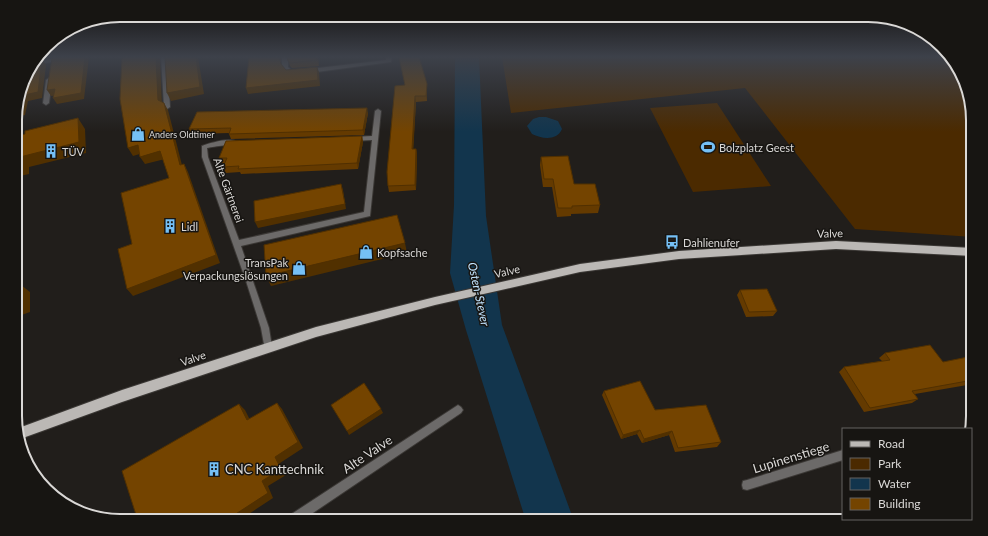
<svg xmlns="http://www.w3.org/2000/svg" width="988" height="536" viewBox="0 0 988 536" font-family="Lato,sans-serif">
  <rect width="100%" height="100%" fill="#211e1b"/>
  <path fill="#4b2a00" d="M502 57H950L955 62 973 113V237L855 229 745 88 511 113Z
    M717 103 771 186 693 192 650 108Z"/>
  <path fill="#12354d" d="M455 57H479L486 216 502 325 574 521H526L466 330 450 273 454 205Z
    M539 117H546L558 121 562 129C557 141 542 139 532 134L527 126 533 119Z"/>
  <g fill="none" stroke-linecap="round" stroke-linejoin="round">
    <defs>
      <path id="street" d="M64 57H75L72 59 32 65 35 62Z
        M161 57H167L170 107 167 109 164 107Z
        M282 57H288V67L291 70 298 71V73H287L282 67Z
        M386 57H392L391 62 309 73 306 71 309 69 386 60Z
        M49 78 52 80 49 103 46 105 43 103 46 80Z
        M378 109 381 111 370 216 241 246 269 328 272 347 271 350 268 351 265 350 261 328 246 281 202 157V146C210 143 230 137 237 142 233 145 215 146 207 148L208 157 239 240 364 212 372 140 352 141 349 139 352 137 372 136 375 111Z
        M458 405 461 407 463 410 461 413 301 521H286L287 517Z
        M843 450V460L747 490 743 489 742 485 743 481 747 480Z"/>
      <path id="primary" d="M836 241 973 248V256L836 249 679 259 580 272 435 305 316 337 122 402 20 439 16 429 122 390 316 327 435 297 580 264 679 251Z"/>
    </defs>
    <use href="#street" stroke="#3b3835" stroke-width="2"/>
    <use href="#primary" stroke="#3b3835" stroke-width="2"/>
    <use href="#street" fill="#6c6a69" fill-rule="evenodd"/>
    <use href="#primary" fill="#bbb8b5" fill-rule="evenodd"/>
  </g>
  <path fill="#643a00" d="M287 57H318L319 66 292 68 290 66Z
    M399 57H419L427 89V101L416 102 413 149H416L417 154 416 190 389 192 388 186 405 85Z
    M368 113 364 135 231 139 229 134V133L192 134 189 129Z
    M362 136 363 142 358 169 241 174 240 172 226 173 223 167 224 163H221L219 158Z
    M541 157 574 184 600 205 598 213 571 214V216L557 217 552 187H543L540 165Z
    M740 290 777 311 773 316 746 317 737 295Z
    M885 353 943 362 973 356V384L915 394 918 399 912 403 864 412 839 372 844 367 882 361 879 358Z
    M604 391 655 410 721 442 717 447 675 452 669 435 642 443 637 434 621 439 602 395Z"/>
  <path fill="#513000" d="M45 57H56L46 59Z
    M85 57H89L84 99 57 104 53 98Z
    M156 57H160L162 107 158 100Z
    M196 57H198L204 94 171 101 167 93Z
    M279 57H281V62L282 70Z
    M317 57H318L319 66 317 60Z
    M42 59 46 65 42 98 28 101 25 115 16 117V111Z
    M317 67 319 72 320 86 248 94 246 88Z
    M427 84V101L426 96Z
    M55 89 59 95 51 96 47 90Z
    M415 96 416 102 413 155 412 149Z
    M164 103 168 110 184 173 180 165Z
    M367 108 368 113 364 135 363 130Z
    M78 118 85 129 86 153 29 167V174L16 177V165L20 157Z
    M362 136 363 142 358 169 357 163Z
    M138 145 143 153 133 156 128 148Z
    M416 149 417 154 416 190 415 185Z
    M160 151 165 159 145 164 140 157Z
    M184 164 188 172 220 263 133 296 127 289Z
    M341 184 343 190 346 209 258 228 255 222Z
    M405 243 407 253 271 286 266 276Z
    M21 285 30 292V312L16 317V306Z
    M277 403 282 409 303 448 280 463 286 475 268 486 273 498 238 521H225L262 481 275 457Z
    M239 404 245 410 253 426 247 420Z
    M381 409 383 413 349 435 347 431Z
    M640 430 637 434 621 439 623 435Z
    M672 431 669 435 642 443 644 439Z"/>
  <path fill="#744400" stroke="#513000" d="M54 57H85L81 93 53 98 55 89 47 90 52 58Z
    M122 57H156L158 100 164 103 180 165 184 164 216 255 127 289 118 249 132 244 121 193 169 178 160 151 140 157 138 145 128 148 120 99Z
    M165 57H196L200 87 167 93Z
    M249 57H279L281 64 286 70 317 67 318 80 246 88Z
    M287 57H317V60L290 63 288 61Z
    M399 57H419L427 84 426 96H415L412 149H416L415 185 388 186 387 172 395 86 405 85Z
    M42 59 38 92 24 95 20 110 16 111V107L26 74 32 66 40 65Z
    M367 108 363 130 229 134 231 128 189 129 197 112Z
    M78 118 79 142 20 157V164L16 165V137L25 134V131Z
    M362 136 357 163 238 169 239 166 223 167 227 158H219L226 141Z
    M568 156 574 184H595L600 205 572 206V208H558L553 179H544L541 157Z
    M341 184 345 204 255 222 254 201Z
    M397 215 405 243 266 276 264 245Z
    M21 285V304L16 306V286Z
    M767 289 777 311 749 312 740 290Z
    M930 345 943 362 973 356V380L912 391 918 399 870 408 844 367 890 360 885 353Z
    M640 381 655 410 706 405 721 442 678 448 672 431 644 439 640 430 623 435 604 391Z
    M364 383 381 409 347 431 331 405Z
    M277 403 298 442 275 457 281 469 262 481 268 493 225 521H138L122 471 239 404 247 420Z
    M865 519H874L875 521H861Z"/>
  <linearGradient id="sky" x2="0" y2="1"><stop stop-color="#12100f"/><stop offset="0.43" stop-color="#3d414a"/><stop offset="1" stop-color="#3d414a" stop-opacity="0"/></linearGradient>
  <rect width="988" height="132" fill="url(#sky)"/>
  <defs>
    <symbol id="shop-bare" viewBox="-9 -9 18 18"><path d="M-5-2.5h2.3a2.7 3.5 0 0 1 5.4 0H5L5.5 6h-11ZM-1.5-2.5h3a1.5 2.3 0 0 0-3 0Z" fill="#75c0f6" stroke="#171512" stroke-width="2.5" paint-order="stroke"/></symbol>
    <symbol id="stadium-bare" viewBox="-9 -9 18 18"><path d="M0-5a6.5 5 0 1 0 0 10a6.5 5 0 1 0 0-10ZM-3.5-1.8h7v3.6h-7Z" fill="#75c0f6" stroke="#171512" stroke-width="2.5" paint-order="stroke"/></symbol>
    <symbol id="building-bare" viewBox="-9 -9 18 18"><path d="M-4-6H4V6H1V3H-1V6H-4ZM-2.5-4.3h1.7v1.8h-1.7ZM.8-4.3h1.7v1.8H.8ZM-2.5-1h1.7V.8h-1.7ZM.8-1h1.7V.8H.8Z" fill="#75c0f6" stroke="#171512" stroke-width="2.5" paint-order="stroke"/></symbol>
    <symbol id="bus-bare" viewBox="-9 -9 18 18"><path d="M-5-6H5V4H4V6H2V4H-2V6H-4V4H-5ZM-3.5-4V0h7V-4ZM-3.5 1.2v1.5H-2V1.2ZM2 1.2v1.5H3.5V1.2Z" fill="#75c0f6" stroke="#171512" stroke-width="2.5" paint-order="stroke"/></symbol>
  </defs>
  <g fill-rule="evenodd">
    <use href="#shop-bare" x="128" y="124" width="20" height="20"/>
    <use href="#stadium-bare" x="698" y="137" width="20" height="20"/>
    <use href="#building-bare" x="41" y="141" width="20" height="20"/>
    <use href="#building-bare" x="160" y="216" width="20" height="20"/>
    <use href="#bus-bare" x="662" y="232" width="20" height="20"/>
    <use href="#shop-bare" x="356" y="242" width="20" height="20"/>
    <use href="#shop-bare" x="289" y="258" width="20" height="20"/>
    <use href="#building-bare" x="204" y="459" width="20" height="20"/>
  </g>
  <g text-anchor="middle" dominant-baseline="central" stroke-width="3" stroke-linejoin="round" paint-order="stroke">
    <g font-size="9" fill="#dad8d6" stroke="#171512" text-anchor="start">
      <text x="149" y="134">Anders Oldtimer</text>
    </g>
    <g font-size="11" fill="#dad8d6" stroke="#171512" text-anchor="start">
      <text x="719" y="147">Bolzplatz Geest</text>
      <text x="62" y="151">TÜV</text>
      <text x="181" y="226">Lidl</text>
      <text x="683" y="242">Dahlienufer</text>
      <text x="377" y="252">Kopfsache</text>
      <text x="288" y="262" text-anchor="end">TransPak<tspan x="288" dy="13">Verpackungslösungen</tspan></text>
    </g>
    <g font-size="11" fill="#dad8d6" stroke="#171512">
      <text transform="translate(229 190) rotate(70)">Alte Gärtnerei</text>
      <text transform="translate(830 233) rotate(-1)">Valve</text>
      <text transform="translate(507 271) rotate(-13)">Valve</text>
      <text transform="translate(193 358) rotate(-19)">Valve</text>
    </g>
    <g font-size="12" font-style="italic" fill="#c2e4ff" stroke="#171512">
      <text transform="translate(479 294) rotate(78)">Osten-Stever</text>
    </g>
    <g font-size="13" fill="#dad8d6" stroke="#171512">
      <text transform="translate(367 454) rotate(-34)">Alte Valve</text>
      <text transform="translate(791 457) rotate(-17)">Lupinenstiege</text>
    </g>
    <g font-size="13" fill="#dad8d6" stroke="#171512" text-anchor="start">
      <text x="225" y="469">CNC Kanttechnik</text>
    </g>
  </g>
  <path d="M0 0H988V536H0ZM120 22H868A98 98 0 0 1 966 120V416A98 98 0 0 1 868 514H120A98 98 0 0 1 22 416V120A98 98 0 0 1 120 22Z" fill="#171512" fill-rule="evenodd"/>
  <path fill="none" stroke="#dad8d6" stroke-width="2" d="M120 22H868A98 98 0 0 1 966 120V416A98 98 0 0 1 868 514H120A98 98 0 0 1 22 416V120A98 98 0 0 1 120 22Z"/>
  <rect x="842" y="428" width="130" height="92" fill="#171512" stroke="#656360"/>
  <rect x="850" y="441" width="20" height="6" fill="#bbb8b5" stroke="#656360"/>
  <text x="878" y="448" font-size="12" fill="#dad8d6">Road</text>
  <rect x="850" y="458" width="20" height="12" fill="#4b2a00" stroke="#656360"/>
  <text x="878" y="468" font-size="12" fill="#dad8d6">Park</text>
  <rect x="850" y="478" width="20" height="12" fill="#12354d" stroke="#656360"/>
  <text x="878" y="488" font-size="12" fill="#dad8d6">Water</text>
  <rect x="850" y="498" width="20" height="12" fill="#744400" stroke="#656360"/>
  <text x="878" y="508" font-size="12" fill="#dad8d6">Building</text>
</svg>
